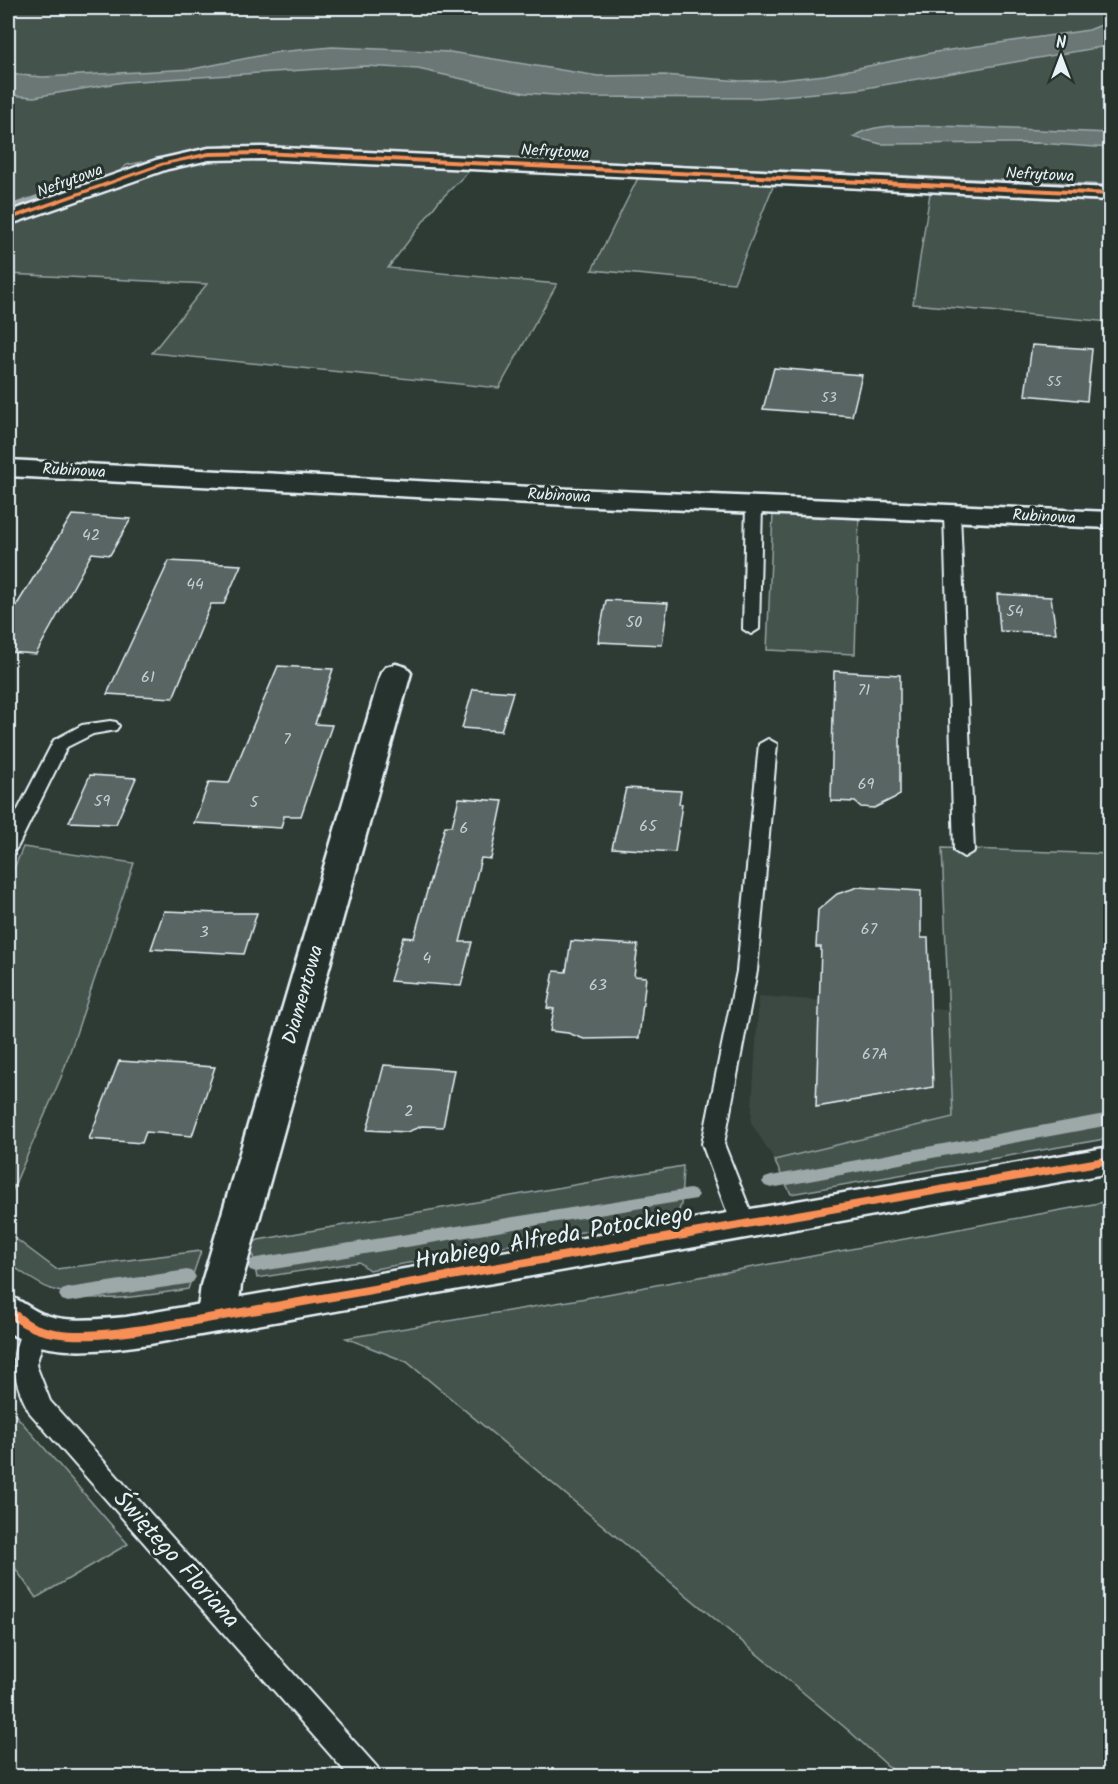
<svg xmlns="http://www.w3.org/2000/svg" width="1118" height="1784" viewBox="0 0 1118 1784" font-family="Kalam,sans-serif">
  <rect width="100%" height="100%" fill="#2e3b35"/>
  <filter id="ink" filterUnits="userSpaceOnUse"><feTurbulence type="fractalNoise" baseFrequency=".0167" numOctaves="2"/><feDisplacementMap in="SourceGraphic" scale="12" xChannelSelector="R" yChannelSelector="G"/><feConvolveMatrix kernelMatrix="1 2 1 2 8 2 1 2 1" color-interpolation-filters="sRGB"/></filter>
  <g filter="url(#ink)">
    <path fill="#3b4843" d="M759 996 950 1010 953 1118 774 1159 751 1123Z"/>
    <path fill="#45524e" stroke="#96a2a3" stroke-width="1.5" d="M8 8H1110V185L228 145 127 165 119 172 8 213Z
      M219 158 470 170 438 202 388 268 557 284 499 388 152 353 207 284 8 274V226L175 167Z
      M638 178 774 184 734 283 592 270Z
      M930 193 1110 202V322L913 304Z
      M773 513 859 516 855 654 767 650Z
      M23 847 134 863 62 1075 8 1200V883Z
      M942 848 1110 854V1138L791 1194 774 1160 953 1117Z
      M683 1166 681 1205 677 1215 369 1270 359 1262 257 1278 251 1245 258 1240Z
      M1110 1201V1776H899L848 1730 407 1362 346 1338 586 1298Z
      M8 1233 56 1269 201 1251 188 1289C142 1296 97 1306 51 1289 36 1284 21 1271 8 1263Z
      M8 1397 12 1411 128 1544 36 1598 8 1558Z"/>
    <path fill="#6b7775" stroke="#9da8a9" stroke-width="1.5" d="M1110 17V45L1107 46 860 89 759 98 584 97 525 93 418 69 365 66 124 82 34 97 8 95V74L43 77 193 69 278 52 332 47 450 52 598 76 664 75 741 81 780 80 825 75 936 52 1089 30 1104 24Z
      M941 126 1110 133V148L1037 143 881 144 853 137C874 121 915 127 941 126Z"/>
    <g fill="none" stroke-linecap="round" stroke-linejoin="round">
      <path fill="#9da8a9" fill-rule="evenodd" d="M101 173 104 174V178L8 211V205Z
        M1110 1113V1125L771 1188 765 1186 762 1182 765 1178 771 1176Z
        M690 1189 696 1191 699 1195 696 1199 256 1272 250 1270 247 1265 250 1260 256 1258Z
        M187 1270 193 1272 196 1277 193 1282 187 1284 68 1302 62 1300 59 1295 62 1290 68 1288Z"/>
    </g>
    <path fill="#596563" stroke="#e8f1f8" stroke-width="1.5" d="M1032 345 1092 349 1087 401 1025 395Z
      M774 368 862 375 852 416 763 409Z
      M72 515 131 519 110 555 92 553 36 654 8 652V619Z
      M169 561 241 565 224 604H211L173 698 107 694Z
      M997 594 1051 597 1056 633 1000 631Z
      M606 600 668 603 662 645 598 642Z
      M278 666 333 669 315 724 332 725 301 816H284L281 828 194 823 209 782 229 783Z
      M834 671 900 675V795L874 808 861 807 855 802 831 801Z
      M473 689 513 692 501 731 462 728Z
      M90 775 136 778 116 824 69 822Z
      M626 788 681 791 679 804H682L675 852 612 848Z
      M459 798 503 801 491 859 481 858 460 942H472L461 986 390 981 403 937 414 938 445 826H452Z
      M858 887 921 891V938H928L933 1087 816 1107 821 947H816L818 910 837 894Z
      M164 911 220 913H257L244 954 151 949Z
      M571 941 638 945 634 976 646 977 639 1038 584 1039 568 1033 550 1031 554 1009 547 1008 554 971 566 972Z
      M119 1061 215 1067 192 1136 146 1132 142 1143 89 1139Z
      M384 1065 454 1070 443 1127 422 1126 407 1132 367 1130Z"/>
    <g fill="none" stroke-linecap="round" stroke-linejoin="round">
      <defs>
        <path id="service" d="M754 500 762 505 759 629 751 634 743 629 746 505Z
          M952 508 960 513 974 851 964 857 954 851 944 513Z
          M110 721 116 722 119 726 116 730 93 734 67 747 18 846 15 850 8 852V829L54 740 82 725Z
          M768 739 777 744 757 971 724 1144 756 1225 752 1231 744 1233 736 1231 732 1225 702 1144 737 971 759 744Z
          M35 1319 44 1322 47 1328 36 1365 50 1401 377 1767 381 1776H349L30 1413C12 1380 8 1356 26 1322Z"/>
        <path id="minor" d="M262 147 1110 188V200L262 159 209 160 168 169 8 225V212L156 160 209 148Z
          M8 460 571 489 1110 512V528L571 505 8 476Z
          M396 664 406 667 411 673 241 1285 237 1317 231 1328 217 1332 203 1328 197 1317 201 1285 381 673 386 667Z"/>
        <path id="tertiary" d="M1110 1147V1173L150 1344C105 1350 48 1359 8 1332V1296C22 1300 32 1311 46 1315 70 1323 100 1319 126 1317Z"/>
      </defs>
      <use href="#service" stroke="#e8f1f8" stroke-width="4"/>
      <use href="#minor" stroke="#e8f1f8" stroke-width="5"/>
      <use href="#tertiary" stroke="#e8f1f8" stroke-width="5"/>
      <use href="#service" fill="#26332d" fill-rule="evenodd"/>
      <use href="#minor" fill="#26332d" fill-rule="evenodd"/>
      <use href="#tertiary" fill="#26332d" fill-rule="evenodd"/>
      <defs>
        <path id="cycleway" d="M262 151 1110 192V196L262 155 209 156 164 165 8 221V217L161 163 209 152Z
          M1110 1156V1164L150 1333C113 1338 62 1346 27 1329 20 1326 14 1321 8 1316V1307C19 1311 26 1320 36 1324 70 1337 115 1329 150 1324Z"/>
      </defs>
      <use href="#cycleway" stroke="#26332d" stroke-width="4"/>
      <use href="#cycleway" fill="#f78f57" fill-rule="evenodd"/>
    </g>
  </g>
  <g text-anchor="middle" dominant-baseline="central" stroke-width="6" stroke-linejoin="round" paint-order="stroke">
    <g font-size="14" fill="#c4ced3">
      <text x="1054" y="382">55</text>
      <text x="829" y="398">53</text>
    </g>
    <g font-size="16" fill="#e8f1f8" stroke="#26332d">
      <text transform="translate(555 152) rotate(3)">Nefrytowa</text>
      <text transform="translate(1040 175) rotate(3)">Nefrytowa</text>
      <text transform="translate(70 181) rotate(-20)">Nefrytowa</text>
      <text transform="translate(74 471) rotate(3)">Rubinowa</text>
      <text transform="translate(559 496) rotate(3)">Rubinowa</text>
      <text transform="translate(1044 517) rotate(3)">Rubinowa</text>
    </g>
    <g font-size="16" fill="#c4ced3">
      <text x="91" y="535">42</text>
      <text x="195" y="584">44</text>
      <text x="1015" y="611">54</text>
      <text x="634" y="622">50</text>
      <text x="148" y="677">61</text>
      <text x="864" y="690">71</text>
      <text x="287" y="739">7</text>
      <text x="866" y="784">69</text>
      <text x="102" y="801">59</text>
      <text x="254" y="802">5</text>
      <text x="648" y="826">65</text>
      <text x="464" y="828">6</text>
      <text x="869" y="929">67</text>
      <text x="204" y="932">3</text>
      <text x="427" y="958">4</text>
      <text x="598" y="985">63</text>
      <text x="875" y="1054">67A</text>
      <text x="409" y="1111">2</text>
    </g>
    <g font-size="20" fill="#e8f1f8" stroke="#26332d">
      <text transform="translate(304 995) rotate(-74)">Diamentowa</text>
    </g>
    <g font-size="24" fill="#e8f1f8" stroke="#26332d">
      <text transform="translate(554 1238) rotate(-10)">Hrabiego Alfreda Potockiego</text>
      <text transform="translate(176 1560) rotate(48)">Świętego Floriana</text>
    </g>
  </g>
  <rect width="1118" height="1784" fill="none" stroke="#26332d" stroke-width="30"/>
  <rect x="15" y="15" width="1088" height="1754" fill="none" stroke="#e8f1f8" stroke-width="2" filter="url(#ink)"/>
  <g transform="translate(1061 57)" stroke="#26332d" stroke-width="4.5" paint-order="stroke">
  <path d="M0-4.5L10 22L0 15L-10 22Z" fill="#e8f1f8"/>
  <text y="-9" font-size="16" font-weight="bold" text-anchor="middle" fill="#e8f1f8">N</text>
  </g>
</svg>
